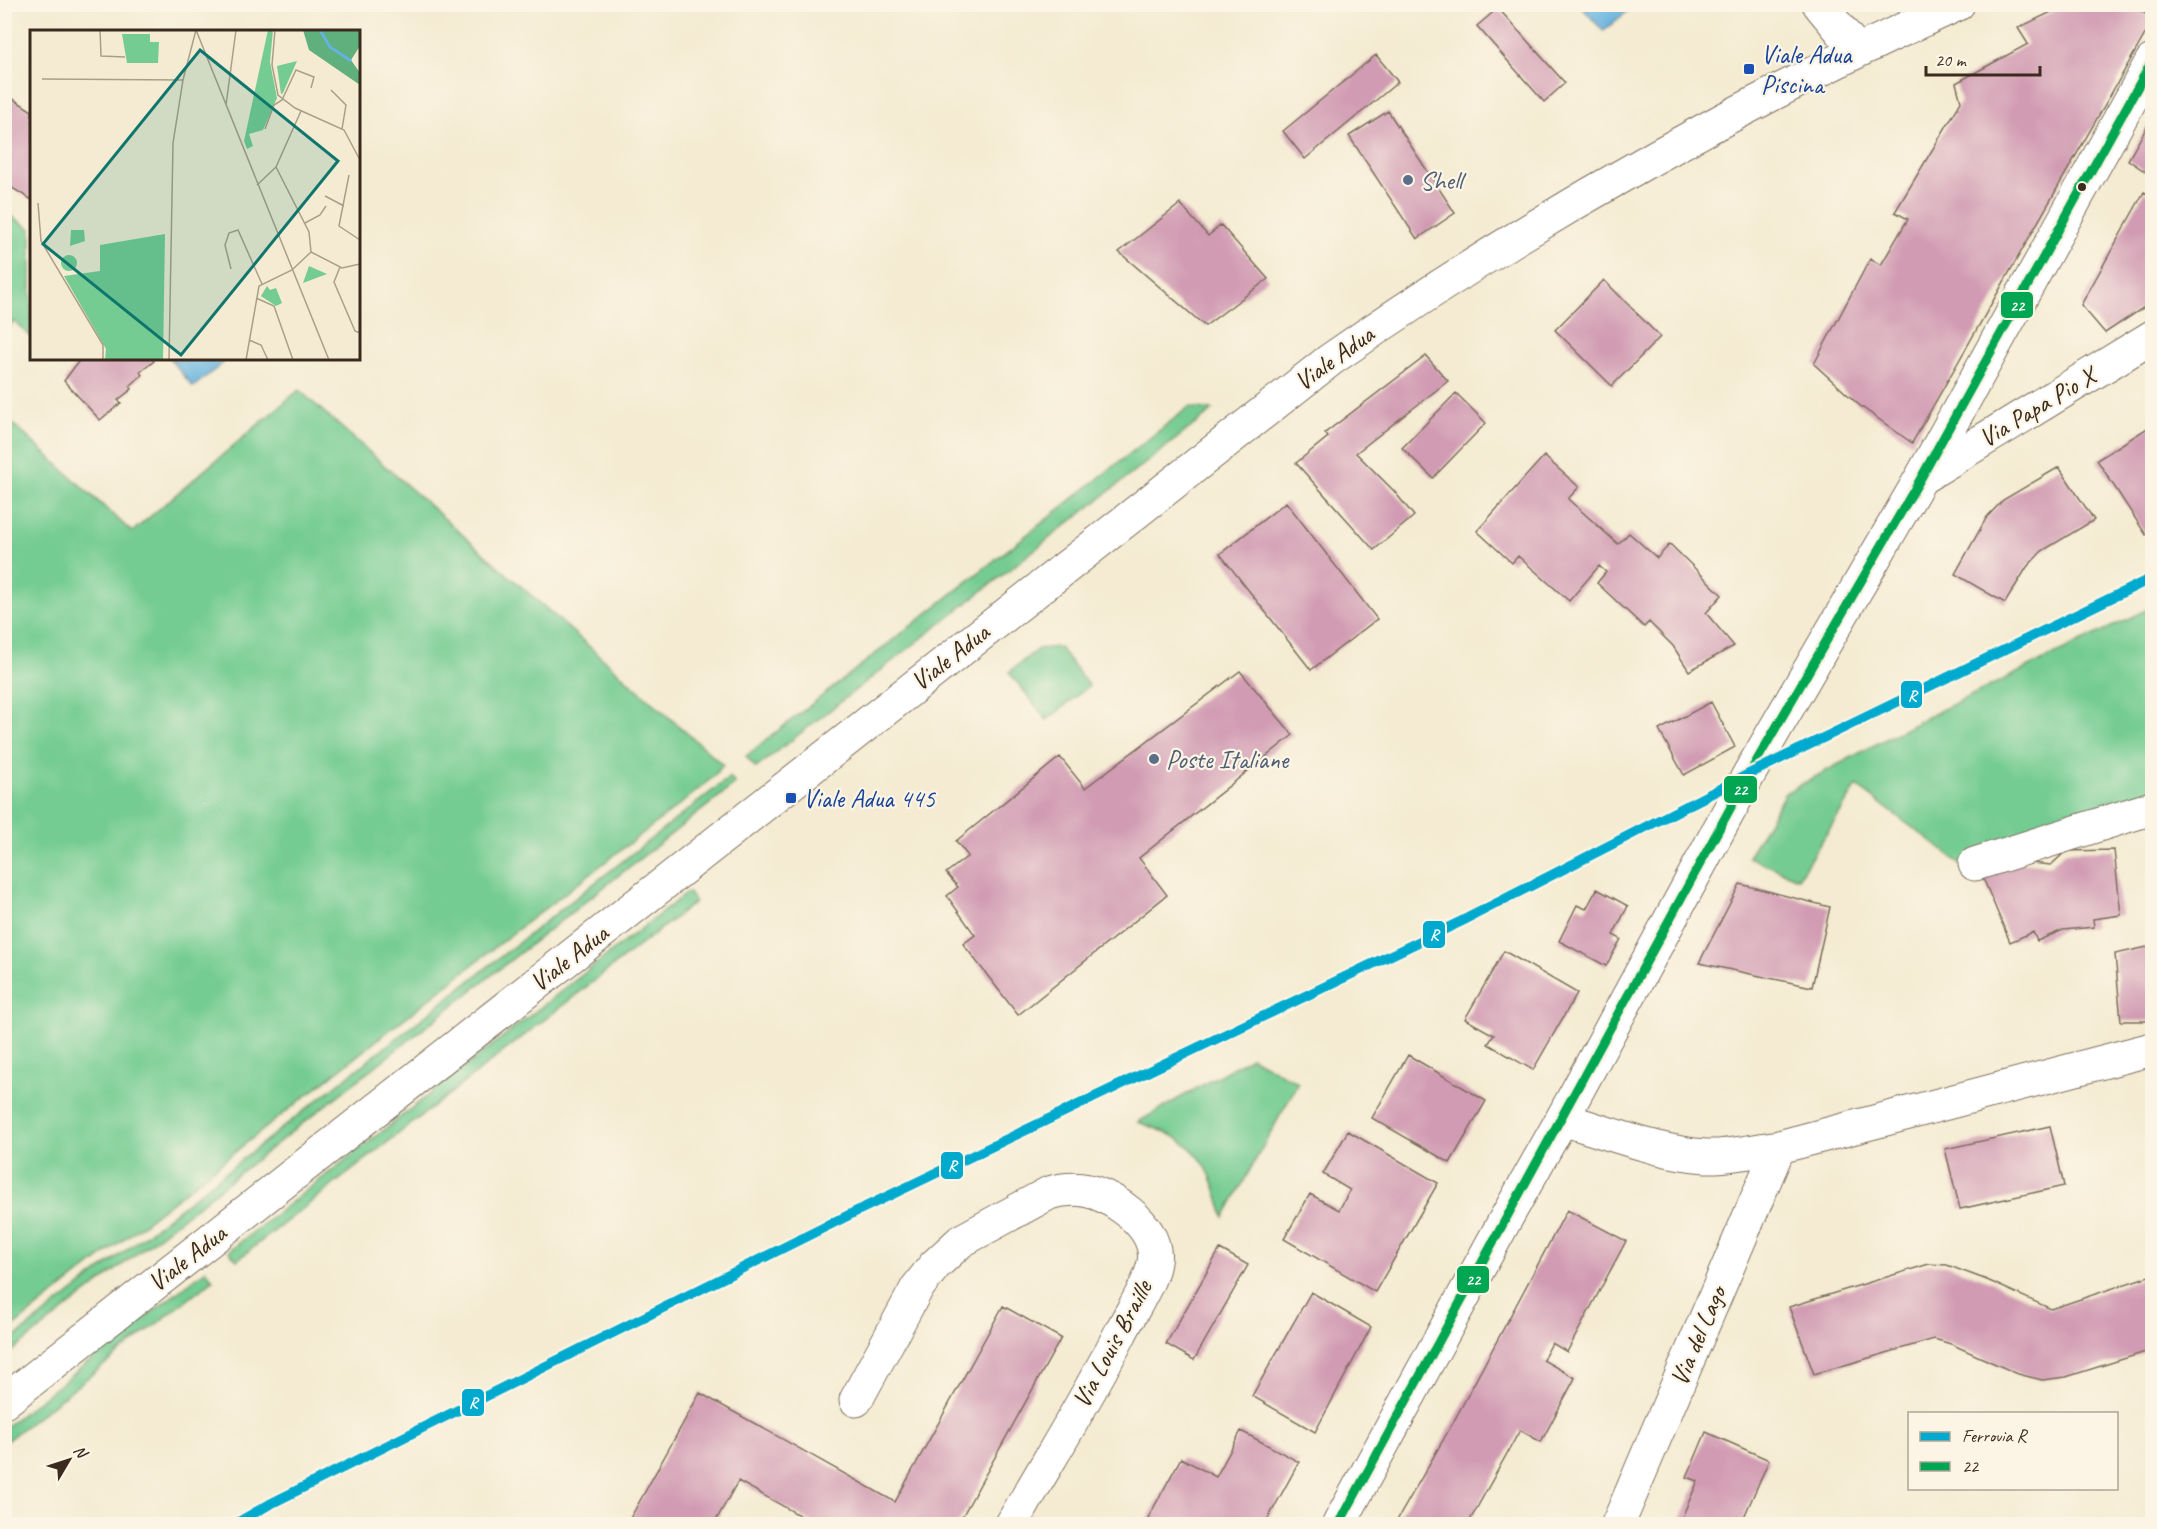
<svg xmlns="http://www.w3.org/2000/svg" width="2157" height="1529" viewBox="0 0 2157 1529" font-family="Caveat,sans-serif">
  <rect width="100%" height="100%" fill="#fcf5e5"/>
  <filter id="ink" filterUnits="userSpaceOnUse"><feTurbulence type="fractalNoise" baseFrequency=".0167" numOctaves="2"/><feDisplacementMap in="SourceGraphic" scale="12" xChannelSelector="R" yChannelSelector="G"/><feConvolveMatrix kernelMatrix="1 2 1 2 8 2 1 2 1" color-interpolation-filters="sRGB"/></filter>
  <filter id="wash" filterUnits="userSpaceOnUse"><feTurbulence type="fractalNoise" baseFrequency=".008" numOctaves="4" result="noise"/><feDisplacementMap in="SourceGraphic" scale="24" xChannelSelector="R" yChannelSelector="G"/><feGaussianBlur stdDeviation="1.35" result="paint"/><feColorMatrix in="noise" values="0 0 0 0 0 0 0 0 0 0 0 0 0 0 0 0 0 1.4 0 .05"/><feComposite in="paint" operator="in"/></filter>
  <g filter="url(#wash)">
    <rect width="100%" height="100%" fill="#f4ebd2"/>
    <path fill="#74cc92" stroke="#587b58" stroke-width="1.5" d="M5 212 31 229V337L14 321 5 332Z
      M299 390 723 765 713 777 682 803 504 940 5 1333V417L132 532Z
      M1189 407 1213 410 756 768 746 756Z
      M2152 607V796L1961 864 1857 786 1798 878 1748 857 1785 793 1923 719Z
      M1059 647 1089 686 1047 720 1009 672 1038 649Z
      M730 777 735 784 5 1357V1345Z
      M688 892 695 902 237 1260 229 1251Z
      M1251 1057 1298 1083 1224 1217C1209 1159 1196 1141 1138 1122Z
      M206 1270 213 1280 5 1442V1427Z"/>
    <path fill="#65b2df" stroke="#506e7e" stroke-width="1.5" d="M1580 5H1635L1603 31Z
      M170 359H219L223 363 193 387Z"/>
    <g id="blocks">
      <path fill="#d19cb3" d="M2068 4H2130L2152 18V22L1912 443 1859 405 1814 364 1870 259 1881 265 1908 219 1895 212 1961 102 1956 83 2028 44 2018 28Z
        M1498 8 1565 83 1544 102 1477 26Z
        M1376 55 1398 82 1305 159 1283 131Z
        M4 93 32 111V200L4 183Z
        M1388 111 1455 213 1417 239 1349 136Z
        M2152 118V176L2128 160Z
        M2144 192 2152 196V302L2105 333 2081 305Z
        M1180 204 1208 236 1221 225 1268 279 1205 326 1119 252Z
        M1604 280 1660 337 1612 386 1555 330Z
        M1426 356 1448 381 1356 453 1394 491 1414 516 1374 550 1296 463 1328 437 1325 433Z
        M81 358H152L154 361 140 372 142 375 130 386 132 389 118 400 121 403 100 420 64 381Z
        M1456 393 1486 423 1433 478 1402 448Z
        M2152 425V530L2146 535 2097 460Z
        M1544 456 1579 487 1568 499 1618 544 1629 533 1657 558 1670 544 1722 595 1706 613 1734 646 1689 671 1673 646 1649 622 1644 627 1597 583 1606 572 1599 566 1569 601 1518 556 1512 563 1477 531Z
        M2059 467 2094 520 2042 551 2027 567 2005 603 1955 574 1987 517 2003 500Z
        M1286 502 1377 619 1311 670 1220 554Z
        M1240 671 1293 735 1139 858 1167 895 1018 1015 963 944 975 935 947 896 958 887 946 873 968 856 956 841 1060 757 1085 788Z
        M1711 702 1735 747 1684 775 1659 730Z
        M2114 850 2121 915 2093 919 2094 927 2063 930 2037 941 2033 932 2010 942 1983 878 2020 862 2051 865 2066 851Z
        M1740 884 1830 907 1812 987 1699 963Z
        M1597 889 1628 906 1613 935 1621 939 1606 966 1559 941 1577 905 1586 909Z
        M2152 946V1021H2121L2115 954Z
        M1504 951 1577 993 1533 1070 1488 1044 1494 1035 1465 1019Z
        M1408 1055 1486 1101 1450 1163 1372 1118Z
        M2050 1126 2064 1186 1960 1209 1945 1149Z
        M1348 1131 1438 1183 1375 1292 1284 1239 1310 1194 1339 1210 1350 1190 1323 1174Z
        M1567 1210 1626 1241 1567 1352 1552 1343 1543 1360 1575 1378 1541 1442 1520 1430 1468 1524H1395L1454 1421Z
        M1220 1249 1248 1265 1194 1360 1166 1344Z
        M1929 1264 1947 1265 1987 1280 2051 1309 2152 1275V1350L2066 1377 2042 1380 2018 1374 1951 1344 1934 1339 1814 1374 1789 1307Z
        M1311 1292 1371 1327 1315 1432 1252 1396Z
        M1003 1306 1061 1338 958 1524H815L738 1481 714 1524H627L700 1393 895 1502Z
        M1241 1431 1299 1462 1265 1524H1159L1148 1518 1181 1458 1216 1477Z
        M1706 1432 1769 1460 1741 1524H1679L1698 1481 1687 1477Z"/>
    </g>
  </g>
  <g filter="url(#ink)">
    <use href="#blocks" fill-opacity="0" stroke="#7c6e5d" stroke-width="1.5"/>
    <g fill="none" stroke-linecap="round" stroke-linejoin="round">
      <defs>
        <path id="minor" d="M1819 4 1857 50
          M1923 477 2152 337
          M1975 864 2152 808
          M1562 1119C1606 1132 1671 1157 1715 1156 1736 1155 1757 1150 1779 1147
          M856 1400 917 1288 935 1265 961 1241 1049 1193C1077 1185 1098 1190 1122 1207 1136 1217 1151 1232 1154 1250 1156 1260 1152 1272 1148 1281 1140 1299 1129 1316 1120 1334 1087 1399 1048 1461 1012 1524
          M1339 1524 1504 1222 1562 1119 1749 774 1921 478 2152 61
          M1618 1524 1779 1147 2152 1049"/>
        <path id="major" d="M4 1402 1330 360C1527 223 1738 104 1958 4"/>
      </defs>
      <use href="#minor" stroke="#7c6e5d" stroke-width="35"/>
      <use href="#major" stroke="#7c6e5d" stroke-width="35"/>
      <use href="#minor" stroke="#fff" stroke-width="33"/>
      <use href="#major" stroke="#fff" stroke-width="33"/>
      <defs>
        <path id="bus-1" d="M1339 1524 1749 774 1921 478 2152 61"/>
      </defs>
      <use href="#bus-1" stroke="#fcf5e5" stroke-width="14"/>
      <use href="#bus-1" stroke="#00a651" stroke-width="9"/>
      <defs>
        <path id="rail-1" d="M235 1524 270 1504 857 1211 1462 921 1749 774 2152 578"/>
      </defs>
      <use href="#rail-1" stroke="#fcf5e5" stroke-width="15"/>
      <use href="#rail-1" stroke="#00a9ce" stroke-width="10"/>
    </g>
  </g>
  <g fill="#1a4fb4" stroke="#fcf5e5" stroke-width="2">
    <rect x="1743" y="63" width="12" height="12" rx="3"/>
    <rect x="785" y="792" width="12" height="12" rx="3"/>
  </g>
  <g fill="#5c6f8a" stroke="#fcf5e5" stroke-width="2">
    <circle cx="1408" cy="180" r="6"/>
    <circle cx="1154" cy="759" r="6"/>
  </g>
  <circle fill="#3b2a1e" stroke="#fcf5e5" stroke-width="2" cx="2082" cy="187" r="5"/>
  <g text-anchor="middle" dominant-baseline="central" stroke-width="4.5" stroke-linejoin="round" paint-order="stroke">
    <g font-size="26" fill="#164399" stroke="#fcf5e5" text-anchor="start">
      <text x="1761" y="54">Viale Adua<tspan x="1761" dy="30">Piscina</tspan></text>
      <text x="803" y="798">Viale Adua 445</text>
    </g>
    <g font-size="26" fill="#4e5e75" stroke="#fcf5e5" text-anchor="start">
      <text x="1420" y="180">Shell</text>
      <text x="1166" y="759">Poste Italiane</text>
    </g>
    <g font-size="26" fill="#3b2a1e" stroke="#fcf5e5">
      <text transform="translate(1334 358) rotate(-36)">Viale Adua</text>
      <text transform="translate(2037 407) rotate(-31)">Via Papa Pio X</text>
      <text transform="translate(950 657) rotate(-38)">Viale Adua</text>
      <text transform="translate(569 958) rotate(-38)">Viale Adua</text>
      <text transform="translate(187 1258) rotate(-38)">Viale Adua</text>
      <text transform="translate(1698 1336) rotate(-67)">Via del Lago</text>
      <text transform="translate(1112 1344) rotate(-62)">Via Louis Braille</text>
    </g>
  </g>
  <g transform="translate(30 30)">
    <rect width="330" height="330" fill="#f4ebd2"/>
    <path d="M238 0H243L240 32 247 68 233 100 219 104 223 116 217 119 214 111ZM92 4H120V12H129L128 33H97ZM267 31 253 63 251 64 247 36ZM41 200H54L55 211 40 216ZM135 204 133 330H75L76 319 34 246 70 241V215ZM31 233a8 8 0 1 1 16 0a8 8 0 1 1-16 0ZM279 236 297 244 273 253ZM237 256 240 260 246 258 252 273 246 276 231 266Z" fill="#74cc92"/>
    <path d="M273 0H330V16L321 30 330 43V55L279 20Z" fill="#5fb07c"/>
    <path fill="none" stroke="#65b2df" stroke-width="3" d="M290 0 300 17 321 31"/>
    <path fill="none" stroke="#aa9e8a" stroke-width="1.5" d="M70 0 71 26 95 27M166 0 299 330M245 0 242 35 248 65 265 78 314 100 330 130M12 49 153 50M301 60 316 75 312 99M196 75 206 0M271 81 246 137 279 202 281 222M235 99 244 75 252 70 266 40 284 47 281 58M319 145 309 196 330 210M227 155 246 137M295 166 314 176M8 173 11 211 73 315V330M275 193 290 185 296 176M281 222 312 238 330 234M310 237 304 252 325 301 330 303M201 239 195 215 199 203 208 200 232 254M226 268 244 276 263 330M219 310 231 315 238 330M139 330 143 113 153 50 166 0M216 330 229 256 262 240 281 222"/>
    <path fill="#0f766e" fill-opacity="0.15" stroke="#0f766e" stroke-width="3" d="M170 20 308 131 151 325 13 214Z"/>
    <rect width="330" height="330" fill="none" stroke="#3b2a1e" stroke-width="3"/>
  </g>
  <g stroke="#fcf5e5" stroke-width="2">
    <rect x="2000" y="291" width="34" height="28" rx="6" fill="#00a651"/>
    <rect x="1900" y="680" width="23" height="29" rx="6" fill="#00a9ce"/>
    <rect x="1723" y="775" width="35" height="29" rx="6" fill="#00a651"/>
    <rect x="1422" y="920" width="24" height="29" rx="6" fill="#00a9ce"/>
    <rect x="940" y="1151" width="24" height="29" rx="6" fill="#00a9ce"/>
    <rect x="1456" y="1265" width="34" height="29" rx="6" fill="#00a651"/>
    <rect x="461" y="1388" width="24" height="29" rx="6" fill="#00a9ce"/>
  </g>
  <g font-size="16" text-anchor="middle" font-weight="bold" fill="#fff">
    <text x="2017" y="311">22</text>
    <text x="1912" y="701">R</text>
    <text x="1740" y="795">22</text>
    <text x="1434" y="940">R</text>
    <text x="952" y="1171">R</text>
    <text x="1473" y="1285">22</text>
    <text x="473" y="1408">R</text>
  </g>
  <rect width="2157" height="1529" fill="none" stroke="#fcf5e5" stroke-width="24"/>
  <rect x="1908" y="1412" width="210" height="78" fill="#fcf5e5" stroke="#afa495" stroke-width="1.5"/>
  <rect x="1920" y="1432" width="30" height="9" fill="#00a9ce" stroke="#afa495" stroke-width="1.5"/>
  <text x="1962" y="1442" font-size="18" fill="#3b2a1e">Ferrovia R</text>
  <rect x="1920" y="1462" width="30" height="9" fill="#00a651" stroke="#afa495" stroke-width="1.5"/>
  <text x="1962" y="1472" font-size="18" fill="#3b2a1e">22</text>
  <g transform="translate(69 1460) rotate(51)" stroke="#fcf5e5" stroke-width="4.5" paint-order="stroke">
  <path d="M0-4.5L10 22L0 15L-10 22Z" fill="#3b2a1e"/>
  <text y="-9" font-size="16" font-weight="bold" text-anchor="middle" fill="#3b2a1e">N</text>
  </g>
  <path d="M1926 66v9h114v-9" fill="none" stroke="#3b2a1e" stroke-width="3"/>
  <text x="1935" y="66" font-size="18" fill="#3b2a1e" stroke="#fcf5e5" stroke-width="4.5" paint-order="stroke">20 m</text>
</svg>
